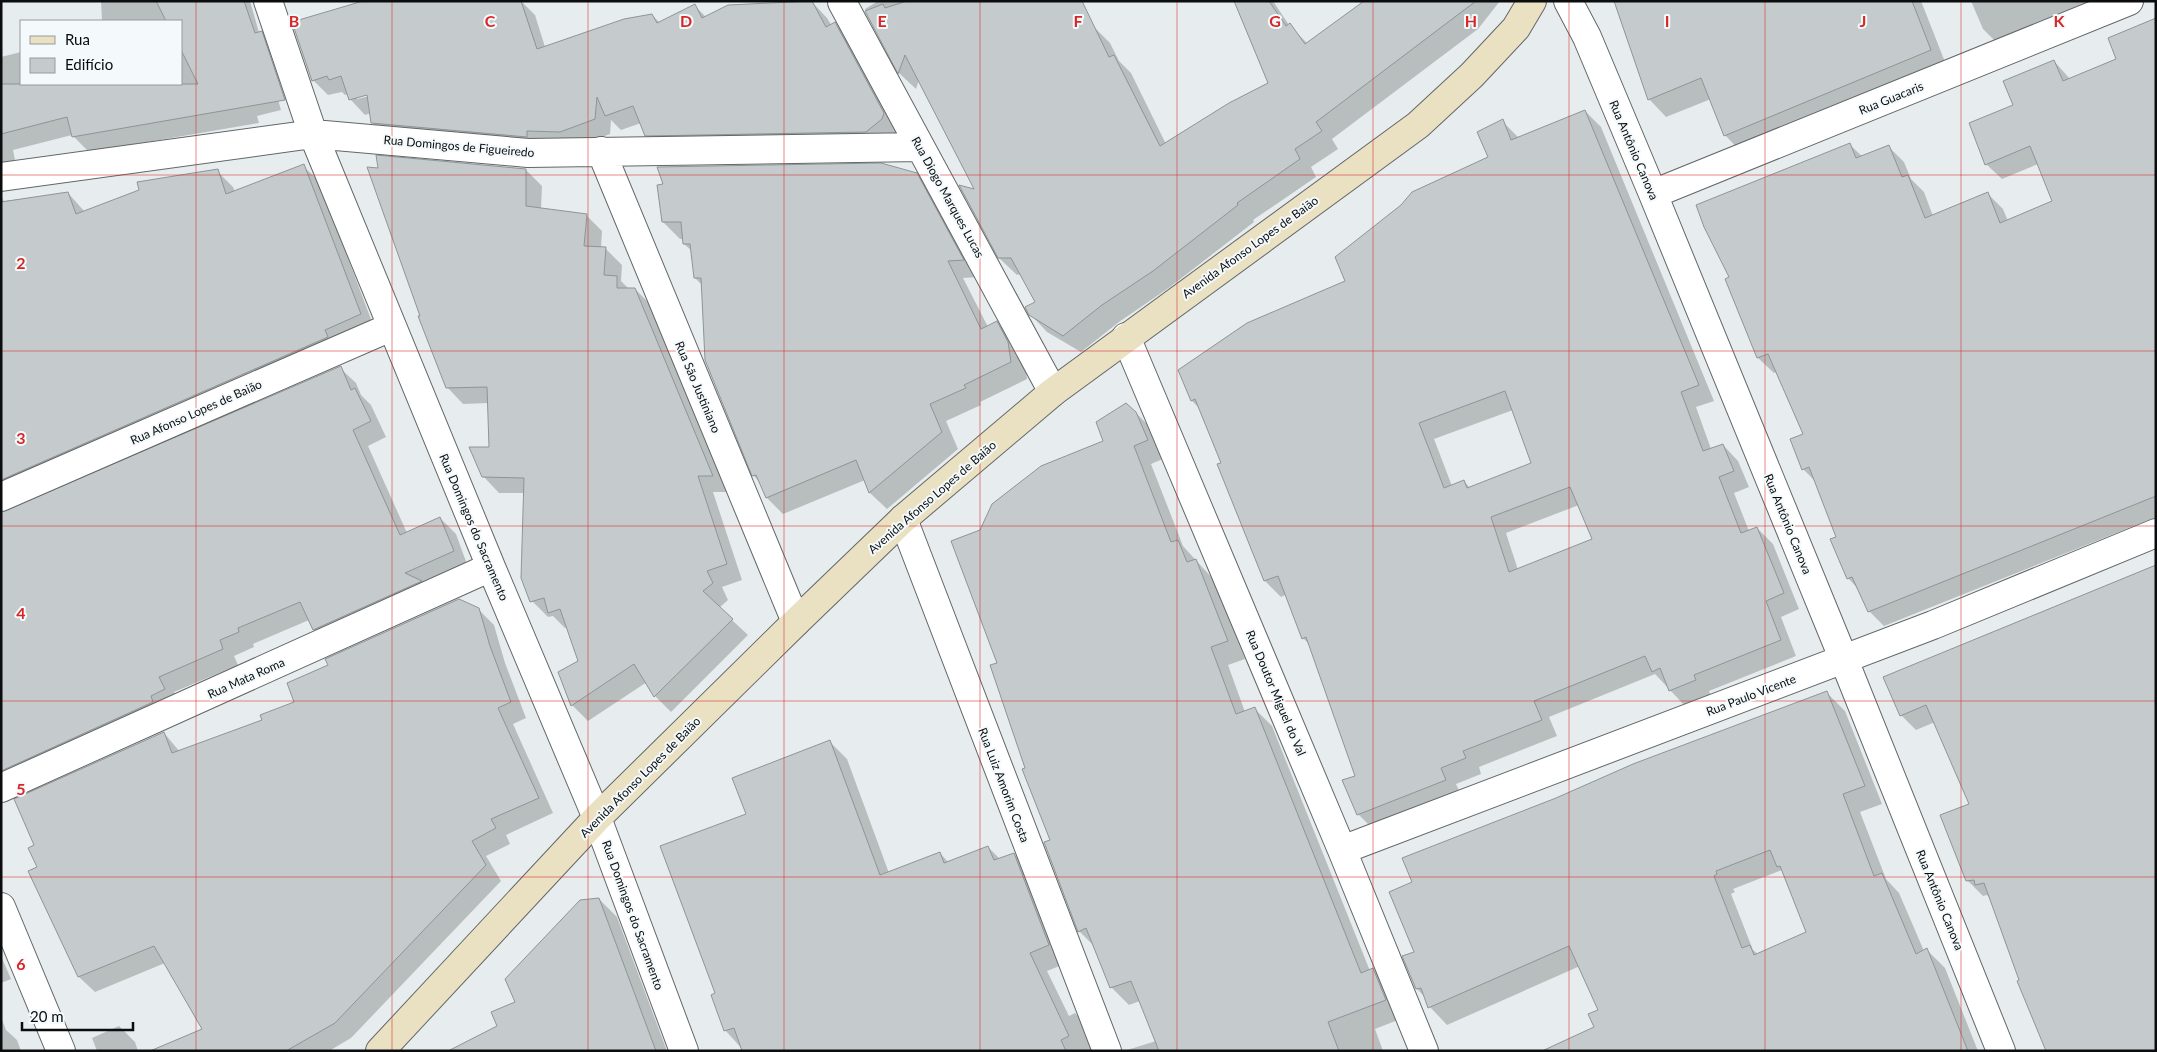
<svg xmlns="http://www.w3.org/2000/svg" width="2157" height="1052" viewBox="0 0 2157 1052" font-family="Lato,sans-serif">
  <rect width="100%" height="100%" fill="#e7edee"/>
  <path fill="#0003" fill-rule="evenodd" d="M101 1H250L281 110 257 116 259 123 89 152 72 135 13 150 16 165 1 167V57L21 52V84H181V21H102Z
    M368 1H521L535 15 545 47 652 15 660 23 695 6 707 18 812 2 827 18 832 26 835 24 850 39 899 129 896 135 661 150 646 135 641 123 621 130 611 120 610 134 576 147 388 138 373 123 371 113 365 115 350 99 348 94 345 95 342 92 328 95 313 80ZM373 92 374 95 357 99V97Z
    M878 1H1044L1093 26 1110 43 1119 61 1131 73 1166 144 1270 84 1235 1H1273L1289 25 1308 44 1366 1H1500L1478 29 1332 139 1338 149 1311 167 1316 177 1253 220 1254 222 1170 287 1119 322 1081 352 1047 332 1030 314 1036 303 1021 274 1017 275 999 258 976 191 919 80 916 89 899 73 865 9Z
    M1615 1H1921L1947 67 1742 153 1725 135 1711 99 1666 117 1649 99Z
    M1971 1H2109L1999 45 1983 29Z
    M2156 19V517L1884 626 1869 611 1859 590 1848 578 1837 538 1816 482 1804 470 1792 440 1804 435 1777 372 1774 373 1758 358 1731 278 1850 145 1863 157 1889 147 1904 162 1911 179 1924 192 1933 216 1987 193 2003 209 2008 221 2054 202 2038 164 2002 179 1986 164 2014 106 2054 61 2070 79 2117 60Z
    M1585 111 1601 127 1714 401 1696 407 1711 449 1723 445 1738 461 1749 487 1734 493 1749 531 1757 528 1773 544 1799 609 1781 617 1796 656 1709 691 1711 696 1685 706 1655 674 1549 717 1557 736 1479 767 1481 774 1456 784 1461 795 1374 830 1358 814 1357 776 1310 645 1303 638 1287 594 1281 597 1265 581 1218 465 1223 463 1200 409 1192 401 1179 371 1347 281 1490 157 1502 121 1519 138ZM1513 410 1533 464 1470 488 1464 481 1452 486 1434 439ZM1579 505 1593 540 1518 570 1506 533Z
    M303 166 319 181 375 330 1 510V197L4 201 68 193 85 212 217 171 233 187 235 192Z
    M526 170 542 186 541 209 586 215 602 231 601 248 606 249 622 265 621 281 629 289H635L651 305 728 492H713L742 580 722 587 728 600 719 608 748 635 671 712 655 696 647 682 588 721 572 705 579 662 567 627 565 628 553 616 548 617 532 601 525 493H499L483 476 490 449 489 403 463 404 447 387Z
    M916 174 933 191 979 277 963 278 988 327 997 323 1013 339 1025 360 1027 379 980 402 981 405 946 421 958 449 887 509 870 493 865 480 783 514 767 498 760 482 753 475 703 286 695 278 692 251 684 244V239H680L663 222Z
    M340 368 356 383 361 395 371 405 386 437 368 446 407 533 440 518 456 534 468 567 329 645 314 630 309 620 253 644 254 647 234 656 238 665 174 692 180 705 1 787V514Z
    M1136 413 1154 431 1165 458 1151 464 1183 546 1213 579 1245 659 1228 665 1245 712 1254 708 1272 726 1370 971 1373 969 1391 987 1403 1018 1375 1029 1383 1051H1124L1156 1041 1140 1001 1129 1005 1111 987 1095 947 1079 931 1052 841 1027 769 998 664 981 531 1105 442Z
    M2156 567 2020 981 1992 900 1987 895 1983 896 1967 880 1970 805 1935 722 1916 730 1901 715Z
    M478 609 494 625 505 663 526 718 513 724 553 813 506 835 510 844 486 856 501 881 351 1038 329 1051H153L203 1030 165 963 95 992 79 977 30 871 38 868 36 846 164 733 180 752 263 720Z
    M1827 693 1845 711 1882 804 1860 812 1886 879 1899 893 1924 951 1927 950 1945 968 1978 1051H1545L1596 1028 1600 1010 1580 966 1447 1025 1430 1007 1426 998 1417 989 1415 953ZM1782 870 1808 932 1758 954 1753 950 1731 894 1735 892 1733 889Z
    M829 741 847 759 889 873 940 853 948 862 988 847 1000 859 1014 854 1032 872 1067 963 1047 971 1069 1016 1075 1013 1093 1031 1100 1051H744L725 1030 716 994 748 814Z
    M599 899 617 917 667 1051H452L498 1026Z
    M1 956 11 979 1 983Z
    M1 1017 6 1030 17 1040 21 1051H1Z
    M119 1026 135 1042 138 1051H97L92 1038Z"/>
  <path fill="#c5cbcc" stroke="#8f9496" fill-rule="evenodd" d="M156 1H244L255 33 262 31 285 100 72 137 67 117 1 134V84H198L181 50V21H166Z
    M363 1H521L537 49 624 19 652 14 657 23 695 4 702 18 728 5 812 1 826 27 835 22 884 113 882 119 866 132 645 136 633 106 605 116 597 97 595 119 560 132 527 131V137L371 123 367 95 349 100 341 76 329 80 327 76 312 81 292 22Z
    M907 1H1082L1109 57 1114 55 1160 146 1229 103 1268 83 1234 1H1269L1286 26 1290 23 1305 44 1364 1H1476L1316 122 1322 131 1295 149 1300 159 1237 203 1238 205 1153 271 1102 305 1063 336 1029 315 1025 307 1035 302 1011 258H998L959 185 974 189 905 55 898 74 865 11 883 4 885 8Z
    M1614 1H1912L1931 50 1724 136 1701 78 1648 100Z
    M2156 18V496L1868 612 1852 577 1847 579 1830 539 1836 537 1809 467 1802 470 1790 439 1803 434 1768 354 1757 358 1725 279 1729 277 1704 227 1696 205 1850 143 1856 158 1889 145 1902 177 1908 175 1925 218 1988 192 2000 223 2052 201 2030 146 1985 165 1969 123 2013 105 2003 81 2054 60 2063 81 2116 59 2108 38Z
    M1585 110 1699 385 1681 392 1703 451 1723 444 1734 471 1719 477 1741 533 1757 527 1784 593 1766 601 1781 640 1694 675 1696 680 1669 691 1660 668 1652 672 1645 656 1534 701 1542 720 1463 751 1466 758 1441 768 1446 780 1357 815 1342 780 1355 776 1306 637 1302 639 1278 576 1264 581 1217 464 1221 463 1195 399 1191 401 1178 370 1247 323 1345 281 1335 257 1401 205 1412 192 1488 157 1477 132 1503 119 1511 140ZM1505 391 1531 463 1467 488 1464 480 1444 488 1419 423ZM1570 487 1592 539 1509 572 1491 517Z
    M376 155 526 169V206L587 214 584 246 606 247 604 275 617 276V288H635L713 476H698L727 564 707 571 713 583 703 591 733 619 654 697 634 664 571 706 558 672 578 661 560 609 548 613 544 598 530 602 521 578 524 478 482 477 469 447H489L487 387 446 388 418 316H420L367 167 378 168Z
    M881 163 917 173 964 260 948 261 981 329 997 321 1008 342 1011 362 964 385 966 388 930 404 942 432 869 493 856 460 766 498 756 475 752 476 705 360 701 278H694L690 244H683L681 222H662L657 185 663 184 657 167Z
    M304 164 361 314 325 330 328 337 1 480V202L68 192 76 214 139 190 137 182 218 169 226 194Z
    M341 366 351 390 355 388 371 421 353 430 400 535 440 517 454 551 405 573 422 581 313 630 300 602 238 628 239 632 220 640 223 649 159 677 165 689 151 696 153 702 1 771V512Z
    M1126 403 1136 412 1148 440 1134 446 1171 542 1178 540 1187 562 1196 559 1228 641 1211 647 1236 714 1255 707 1361 973 1373 968 1386 1000 1328 1022 1339 1051H1159L1131 981 1110 988 1086 928 1078 932 1044 842 1050 840 1022 769 1025 768 990 665 997 663 951 541 980 530 992 504 1041 466 1103 441 1096 422Z
    M2156 565V1051H2046L2017 981 2019 980 1984 883 1975 885 1974 880 1966 881 1940 815 1969 804 1926 705 1900 716 1883 677Z
    M459 599 479 608 490 646 511 702 498 708 539 798 491 819 496 828 472 841 486 865 335 1023 286 1051H150L202 1029 154 946 78 977 28 871 37 867 28 848 34 845 14 799 164 732 172 753 262 720 260 715 294 702 287 683 328 665 325 659Z
    M1827 691 1865 786 1843 794 1874 876 1882 873 1916 954 1927 948 1968 1051H1542L1594 1027 1588 1014 1598 1010 1569 946 1428 1008 1421 988 1416 989 1402 956 1414 952 1389 892 1412 882 1402 858 1556 798 1633 764ZM1770 850 1777 867 1780 866 1806 932 1754 955 1750 945 1742 948 1714 876 1717 874 1716 871Z
    M830 740 880 875 940 852 944 863 988 846 994 860 1014 853 1049 945 1030 953 1069 1036 1061 1040 1066 1051H742L734 1028 724 1031 711 995 715 993 660 846 746 814 732 778Z
    M599 898 656 1051H448L497 1026 491 1012 515 1002 505 979 580 900Z"/>
  <g fill="none" stroke-linecap="round" stroke-linejoin="round">
    <defs>
      <path id="street" d="M268 1 313 134 491 567 597 818 684 1051
        M1568 1 1587 37 1653 194 1844 660 2001 1051
        M842 2 1053 392
        M601 151 796 622
        M1 177 313 134 528 153 920 147
        M1653 194 2129 1
        M1126 337 1342 850 1424 1051
        M1 497 391 327
        M903 519 1107 1051
        M1 788 491 567
        M1342 850 1933 625 2156 533
        M1 907 61 1051"/>
      <path id="secondary" d="M380 1051 597 818 796 622 903 519 1053 392 1418 125 1472 75 1516 28 1532 1"/>
    </defs>
    <use href="#street" stroke="#626768" stroke-width="30"/>
    <use href="#secondary" stroke="#626768" stroke-width="30"/>
    <use href="#street" stroke="#fff" stroke-width="28"/>
    <use href="#secondary" stroke="#eae0c2" stroke-width="28"/>
  </g>
  <path fill="none" stroke="#d62828" stroke-width="1" stroke-opacity="0.55" d="M196 1V1051M392 1V1051M588 1V1051M784 1V1051M980 1V1051M1177 1V1051M1373 1V1051M1569 1V1051M1765 1V1051M1961 1V1051M1 175H2156M1 351H2156M1 526H2156M1 701H2156M1 877H2156"/>
  <g text-anchor="middle" dominant-baseline="central" stroke-width="4" stroke-linejoin="round" paint-order="stroke">
    <g font-size="12" fill="#0a0c0d" stroke="#f4fafc">
      <text transform="translate(1891 98) rotate(-22)">Rua Guacaris</text>
      <text transform="translate(459 146) rotate(5)">Rua Domingos de Figueiredo</text>
      <text transform="translate(1634 150) rotate(67)">Rua Antônio Canova</text>
      <text transform="translate(948 197) rotate(61)">Rua Diogo Marques Lucas</text>
      <text transform="translate(1250 247) rotate(-36)">Avenida Afonso Lopes de Baião</text>
      <text transform="translate(698 387) rotate(67)">Rua São Justiniano</text>
      <text transform="translate(196 412) rotate(-24)">Rua Afonso Lopes de Baião</text>
      <text transform="translate(932 497) rotate(-41)">Avenida Afonso Lopes de Baião</text>
      <text transform="translate(1788 524) rotate(68)">Rua Antônio Canova</text>
      <text transform="translate(474 527) rotate(67)">Rua Domingos do Sacramento</text>
      <text transform="translate(246 678) rotate(-24)">Rua Mata Roma</text>
      <text transform="translate(1276 693) rotate(67)">Rua Doutor Miguel do Val</text>
      <text transform="translate(1751 695) rotate(-21)">Rua Paulo Vicente</text>
      <text transform="translate(640 777) rotate(-45)">Avenida Afonso Lopes de Baião</text>
      <text transform="translate(1004 785) rotate(69)">Rua Luiz Amorim Costa</text>
      <text transform="translate(1940 900) rotate(68)">Rua Antônio Canova</text>
      <text transform="translate(633 915) rotate(70)">Rua Domingos do Sacramento</text>
    </g>
  </g>
  <g font-size="16" text-anchor="middle" font-weight="bold" fill="#d62828" stroke="#f4fafc" stroke-width="4" stroke-linejoin="round" paint-order="stroke">
    <text x="294" y="27">B</text>
    <text x="490" y="27">C</text>
    <text x="686" y="27">D</text>
    <text x="882" y="27">E</text>
    <text x="1078" y="27">F</text>
    <text x="1275" y="27">G</text>
    <text x="1471" y="27">H</text>
    <text x="1667" y="27">I</text>
    <text x="1863" y="27">J</text>
    <text x="2059" y="27">K</text>
    <text x="21" y="269">2</text>
    <text x="21" y="444">3</text>
    <text x="21" y="619">4</text>
    <text x="21" y="795">5</text>
    <text x="21" y="970">6</text>
  </g>
  <rect width="2157" height="1052" fill="none" stroke="#0a0c0d" stroke-width="5"/>
  <rect x="20" y="20" width="162" height="65" fill="#f4fafc" stroke="#969b9c"/>
  <rect x="30" y="36" width="25" height="8" fill="#eae0c2" stroke="#969b9c"/>
  <text x="65" y="45" font-size="15" fill="#0a0c0d">Rua</text>
  <rect x="30" y="58" width="25" height="15" fill="#c5cbcc" stroke="#969b9c"/>
  <text x="65" y="70" font-size="15" fill="#0a0c0d">Edifício</text>
  <path d="M22 1022v8h111v-8" fill="none" stroke="#0a0c0d" stroke-width="2.5"/>
  <text x="30" y="1022" font-size="15" fill="#0a0c0d" stroke="#f4fafc" stroke-width="4" paint-order="stroke">20 m</text>
</svg>
